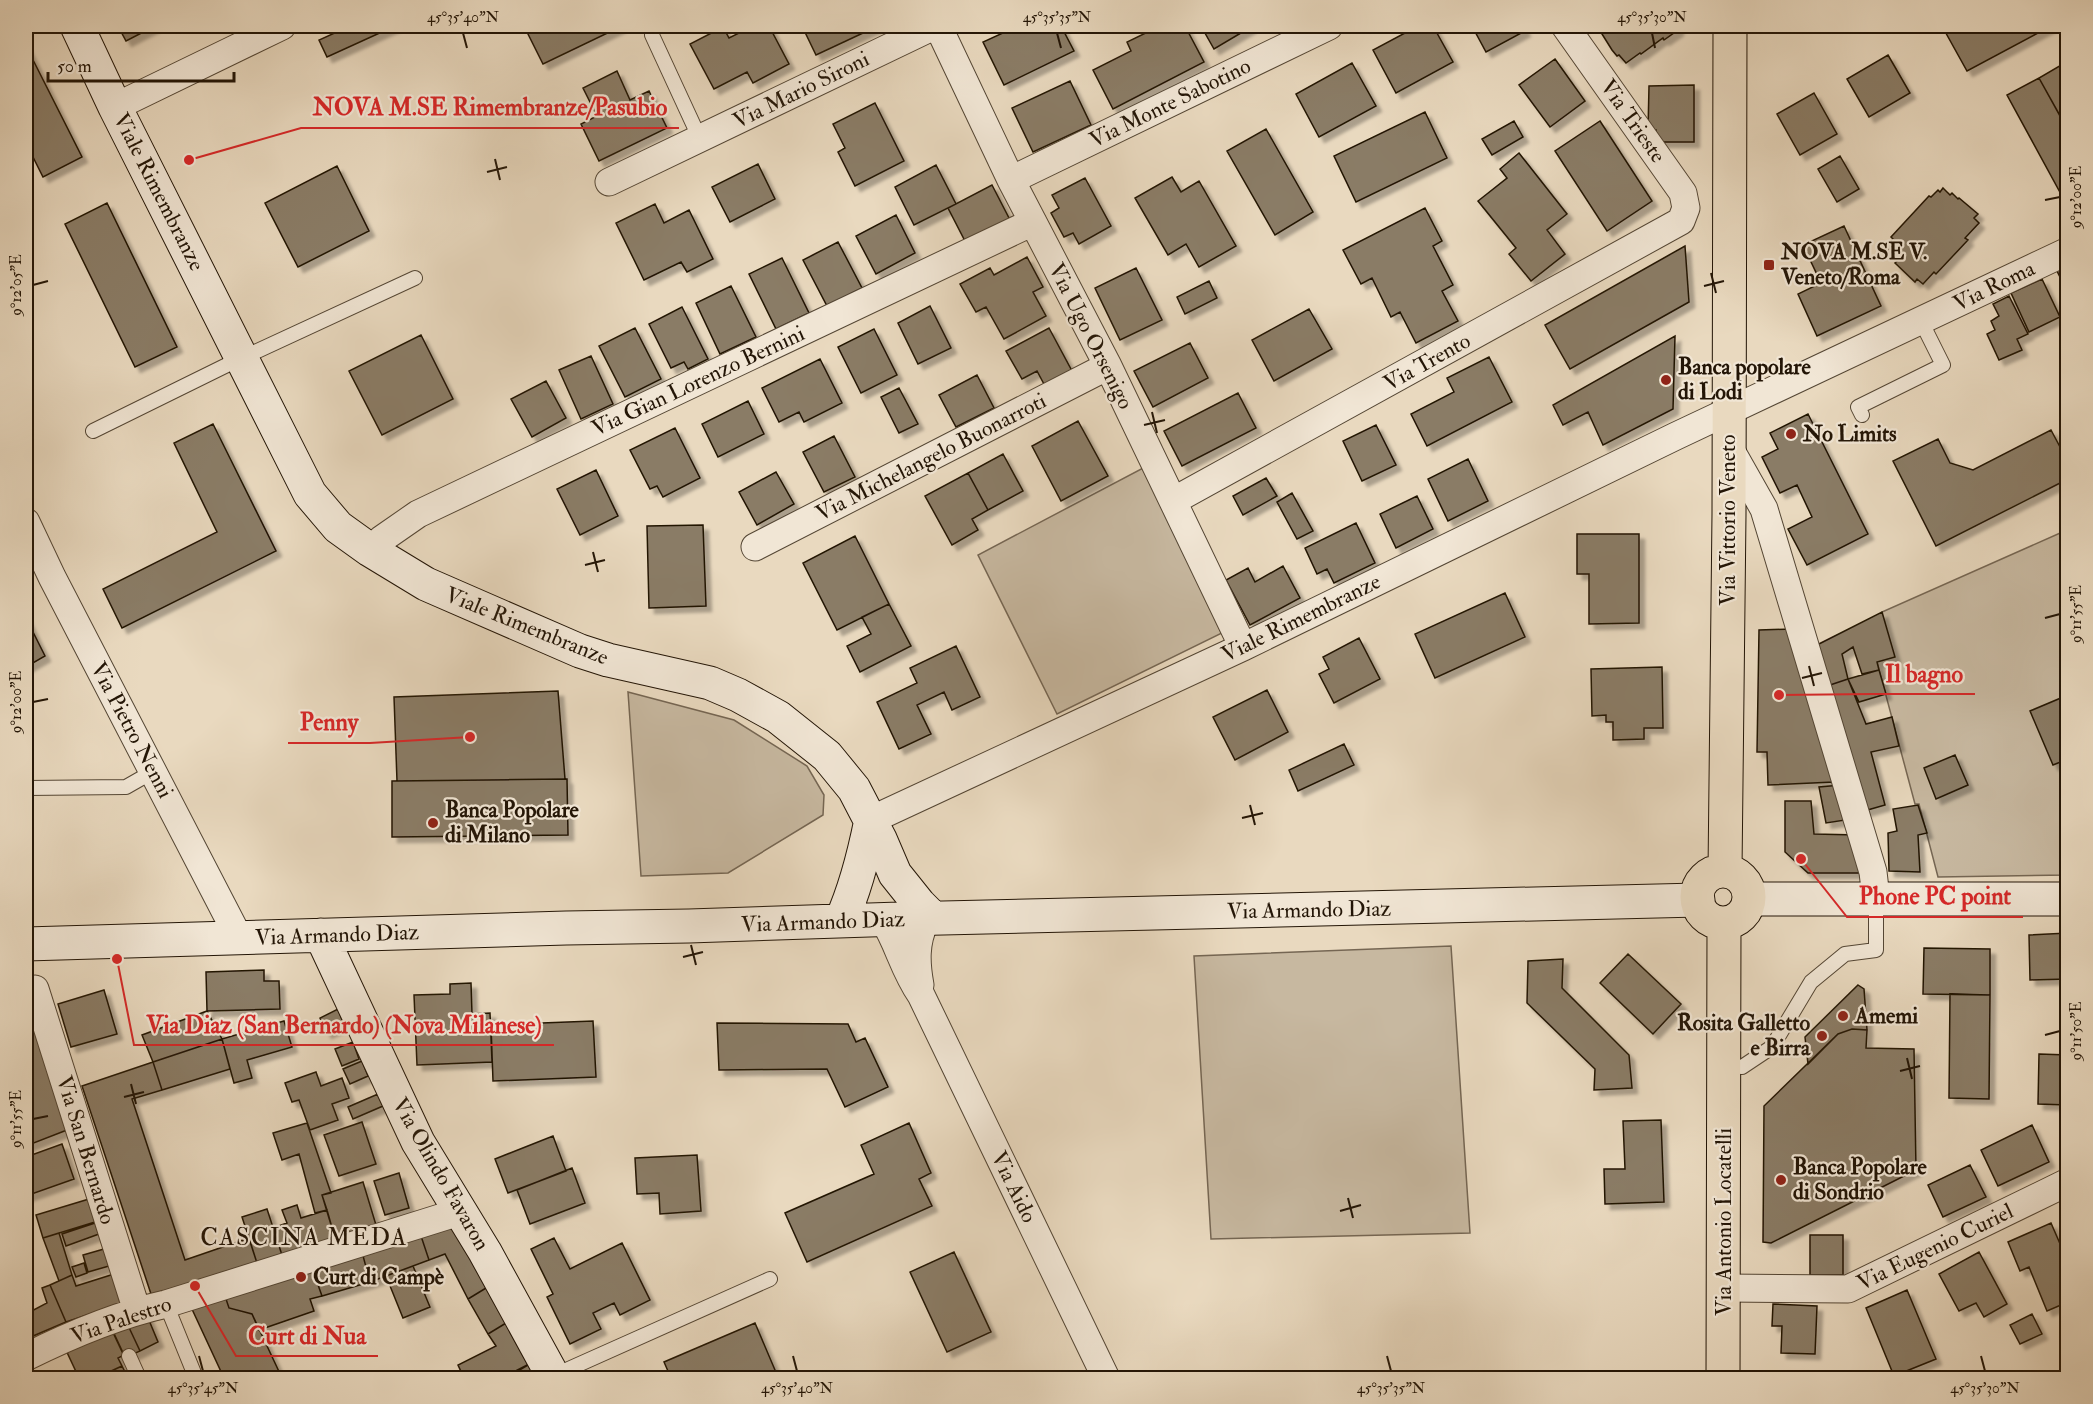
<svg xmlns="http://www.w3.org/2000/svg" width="2093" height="1404" viewBox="0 0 2093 1404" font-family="'IM FELL Double Pica',serif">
  <defs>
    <filter id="shadow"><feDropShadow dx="5.5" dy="5.5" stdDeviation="1.5" flood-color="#0004"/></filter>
  </defs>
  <rect width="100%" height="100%" fill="#e9d9bf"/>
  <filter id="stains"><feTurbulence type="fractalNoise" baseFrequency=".00333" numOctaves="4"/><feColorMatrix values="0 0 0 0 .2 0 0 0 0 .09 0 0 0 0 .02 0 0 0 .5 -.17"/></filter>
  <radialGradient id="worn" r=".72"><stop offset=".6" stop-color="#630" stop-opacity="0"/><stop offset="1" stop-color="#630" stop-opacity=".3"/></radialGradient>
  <path fill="#c7b8a0" stroke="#756653" stroke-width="1.5" d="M1145 467 1224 632 1057 714 978 555Z
    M2067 530V875L1938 877 1919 804H1915L1877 662 1882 612Z
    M628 692 734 720 807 766 824 795 823 815 728 873 641 876Z
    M1451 946 1470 1233 1211 1239 1194 956Z"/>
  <path fill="#8a7b66" stroke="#231506" stroke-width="1.5" filter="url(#shadow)" d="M118 26H155L126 41Z
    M350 26H395L327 57 319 40Z
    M524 26H619L620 27 543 64Z
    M753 26H769L789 64 753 83 747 72 714 89 690 44 723 27 729 38Z
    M802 26H878L816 55Z
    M1018 26H1061L1074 51 1004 85 983 42Z
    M1160 26H1185L1204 62 1113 109 1093 70 1131 51 1127 42Z
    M1201 26H1250L1251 27 1214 49Z
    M1418 26H1433L1453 62 1396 93 1373 50Z
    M1472 26H1522L1525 31 1486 52Z
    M1597 26H1678V30L1664 40 1663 38 1641 54 1640 53 1626 63 1619 55 1617 56 1612 50Z
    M1942 26H2051L1967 71Z
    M26 46 82 157 43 177 26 143Z
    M1888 55 1910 93 1869 117 1847 79Z
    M1555 59 1585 101 1550 127 1519 85Z
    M2068 61V112L2060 116 2039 78Z
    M1352 63 1376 106 1319 137 1296 94Z
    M617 71 630 100 649 91 667 128 599 161 581 124 597 116 583 88Z
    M2039 78 2068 130V207L2007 95Z
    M1070 81 1091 125 1033 152 1012 108Z
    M1694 85V142H1655L1656 130 1648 131 1649 86Z
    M1814 93 1837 134 1800 155 1777 114Z
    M875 103 904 161 855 186 838 152 845 148 833 124Z
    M1425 112 1447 158 1356 202 1334 156Z
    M1514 121 1523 137 1492 155 1482 139Z
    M1600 121 1652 201 1607 231 1555 151Z
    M1266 129 1313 212 1275 235 1227 151Z
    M1519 153 1567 214 1547 230 1565 254 1531 281 1509 254 1516 248 1478 201 1507 178 1500 169Z
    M1840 156 1859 189 1837 202 1818 169Z
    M758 164 775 199 730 222 712 187Z
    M936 165 956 204 914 225 895 187Z
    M337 166 369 231 298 267 265 203Z
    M1172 177 1181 192 1199 181 1236 246 1199 267 1186 244 1168 255 1135 198Z
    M1085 178 1111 226 1079 244 1073 233 1064 237 1051 213 1059 208 1052 195Z
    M992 185 1010 220 966 243 948 208Z
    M1943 188 1950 195 1952 193 1958 199 1959 198 1978 214 1974 218 1979 223 1965 238 1968 240 1936 274 1934 272 1923 284 1917 279 1915 282 1895 263 1897 261 1884 249 1893 239 1891 237 1929 196 1931 197 1938 190 1940 192Z
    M107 203 177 347 135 367 65 224Z
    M655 204 664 223 689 210 713 259 687 272 681 262 644 280 616 223Z
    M1425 208 1442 241 1433 246 1453 285 1442 291 1458 321 1416 343 1400 312 1391 317 1372 278 1361 284 1343 250Z
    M896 215 915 253 876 274 856 236Z
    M1844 226 1881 306 1817 336 1798 294 1821 283 1803 245Z
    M838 242 862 288 827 306 803 260Z
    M1685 246 1689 302 1570 369 1545 325Z
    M1027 257 1043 287 1033 292 1046 316 1004 339 986 307 976 312 960 284 990 268 994 275Z
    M782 258 809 313 776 329 749 274Z
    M2068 263V293L2056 269Z
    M1136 268 1162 320 1120 340 1095 288Z
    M2042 279 2060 317 2029 332 2011 293Z
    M1209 281 1217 298 1185 314 1177 297Z
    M731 286 756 337 720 354 696 303Z
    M2009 296 2028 334 2017 339 2022 350 1999 360 1987 334 1995 330 1991 321 1999 316 1993 304Z
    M930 306 951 348 918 364 898 323Z
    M682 307 708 359 688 369 684 362 671 368 649 324Z
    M1309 309 1332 349 1274 381 1252 340Z
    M635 328 661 379 625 397 599 346Z
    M1049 328 1072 371 1045 386 1037 371 1022 379 1006 351Z
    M874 329 897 375 861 393 838 347Z
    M421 335 453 399 382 435 349 371Z
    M1675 336 1673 409 1603 445 1588 412 1563 425 1553 405Z
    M1190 343 1208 378 1153 407 1134 371Z
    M591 356 613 404 581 419 559 370Z
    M1489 357 1512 402 1427 446 1411 414 1454 392 1447 378Z
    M820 359 842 403 804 422 799 412 779 422 762 388Z
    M977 375 994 408 956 427 939 395Z
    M546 381 566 418 532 437 511 399Z
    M899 388 918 424 899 433 881 397Z
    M1238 393 1256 428 1182 466 1164 431Z
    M748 401 764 434 718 457 702 424Z
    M1808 414 1868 534 1807 565 1788 529 1812 517 1797 485 1780 493 1762 457 1778 449 1770 433Z
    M1078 421 1108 476 1061 501 1032 446Z
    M213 424 276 551 122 628 103 589 217 532 174 443Z
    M1376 425 1396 465 1362 481 1343 441Z
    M675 428 700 478 663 497 657 486 650 489 630 450Z
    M2051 430 2068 462V479L1936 546 1893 461 1938 439 1950 463 1973 470Z
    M834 436 855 477 824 492 803 452Z
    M1003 454 1023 491 988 510 968 473Z
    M1468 459 1488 501 1448 521 1428 479Z
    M596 470 618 516 580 535 557 489Z
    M776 472 794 504 757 525 739 492Z
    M968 473 988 510 972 519 978 530 952 545 925 496Z
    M1266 478 1277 496 1243 515 1233 496Z
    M1292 493 1313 531 1297 539 1277 502Z
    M1417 496 1433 529 1396 548 1380 514Z
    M1356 523 1375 563 1334 583 1327 569 1317 574 1305 548Z
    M703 525 706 606 649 608 647 526Z
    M1577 534H1639V623L1589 624V574H1577Z
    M855 536 889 604 837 630 803 563Z
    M1283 566 1300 598 1250 625 1226 580 1248 568 1255 582Z
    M1505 593 1525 637 1435 678 1415 634Z
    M889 604 911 646 860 672 847 646 871 634 862 617Z
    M1882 612 1895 657 1877 662 1879 670 1862 674 1853 647 1842 654 1848 679 1824 687 1813 647Z
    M26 618 45 656 26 667Z
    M1794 629 1834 782 1768 785 1767 752H1757L1759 630Z
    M1359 638 1380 679 1334 703 1319 674 1329 669 1323 657Z
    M956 646 980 697 952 710 944 692 917 705 931 734 899 749 877 702 917 683 910 668Z
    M1662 667 1663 728H1644V739L1613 740V722H1606V715L1592 716 1591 669Z
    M1879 670 1886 694 1859 702 1848 679Z
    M1848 679 1866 724 1892 717 1899 746 1871 752 1885 805 1864 811 1824 687Z
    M1267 690 1288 732 1235 760 1213 717Z
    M558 691 565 779 397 781 394 697Z
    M2068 695V759L2053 765 2030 711Z
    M1344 744 1354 765 1298 791 1289 770Z
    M1955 755 1968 785 1936 799 1924 768Z
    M567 779 568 835 392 837V781Z
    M1841 785 1852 819 1826 823 1819 787Z
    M1785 801H1811L1814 834 1858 835 1860 873H1808L1785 852Z
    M1918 805 1927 833 1918 835 1920 872 1889 871 1888 833 1897 831 1893 809Z
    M2068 933V979L2030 980 2029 935Z
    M1924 948 1990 949V995L1923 994Z
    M1628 954 1681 1004 1653 1034 1600 983Z
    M1563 959 1562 988 1629 1055 1632 1088 1594 1090 1595 1069 1527 1003 1528 961Z
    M264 970V981H279L280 1009 207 1011 206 972Z
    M471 983 472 1014 490 1013 492 1062 417 1065 414 995 450 994V984Z
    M1858 985 1864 989 1867 1030 1852 1029 1838 1034 1808 1064 1805 1037Z
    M104 990 117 1034 71 1047 58 1004Z
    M1950 994 1990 995 1989 1099 1949 1098Z
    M26 1004 67 1130 26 1146Z
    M338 1009 344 1025 326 1033 320 1018Z
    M207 1011 222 1039 153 1062 142 1035Z
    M284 1021 292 1047 247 1060 252 1078 234 1083 222 1039Z
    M593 1021 596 1077 493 1081 491 1025Z
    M717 1023 848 1024 856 1042 865 1038 888 1087 845 1107 827 1069 719 1070Z
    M1852 1029 1867 1030 1866 1048 1914 1049 1916 1170 1771 1243 1763 1242 1764 1106 1838 1034Z
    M222 1039 230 1069 162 1090 153 1062Z
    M353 1042 359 1059 342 1066 335 1049Z
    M2039 1054 2068 1055V1105L2038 1104Z
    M362 1061 368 1076 350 1084 343 1069Z
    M153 1062 162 1090 132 1099 185 1260 249 1238 257 1263 152 1297 82 1086Z
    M316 1072 321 1086 342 1078 349 1098 332 1104 338 1120 310 1130 299 1100 292 1102 285 1083Z
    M378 1094 383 1106 353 1119 348 1107Z
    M1661 1120 1664 1202 1605 1204 1604 1169H1625L1623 1121Z
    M362 1122 376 1164 339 1176 324 1135Z
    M307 1123 331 1193 322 1195 327 1210 315 1213 299 1154 282 1160 273 1133Z
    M909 1123 931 1173 919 1179 932 1206 807 1262 785 1213 874 1174 861 1145Z
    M2032 1125 2049 1162 1998 1186 1981 1150Z
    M553 1136 566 1171 508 1193 495 1159Z
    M62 1144 74 1179 26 1196V1157Z
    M697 1155 701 1211 660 1214 659 1193 637 1194 635 1158Z
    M1970 1165 1986 1197 1943 1217 1928 1185Z
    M572 1168 585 1203 530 1224 517 1190Z
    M399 1173 409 1208 385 1215 374 1181Z
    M363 1182 376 1225 335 1238 322 1195Z
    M89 1199 95 1222 43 1238 36 1215Z
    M297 1205 301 1218 327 1210 335 1238 282 1255 273 1228 287 1223 282 1210Z
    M267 1209 282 1255 257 1263 242 1217Z
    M95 1223 99 1234 66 1246 62 1234Z
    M2051 1223 2061 1246 2068 1243V1302L2047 1311 2029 1267 2020 1271 2008 1242Z
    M447 1225 467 1235 491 1285 468 1299 445 1254 429 1260 420 1233Z
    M59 1233 72 1275 59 1281 43 1238Z
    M420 1233 429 1260 370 1282 362 1252Z
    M1810 1235H1843V1275H1810Z
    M554 1238 570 1269 622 1243 650 1300 620 1315 614 1303 593 1313 601 1329 570 1344 547 1297 553 1294 531 1249Z
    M104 1249 109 1266 88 1272 83 1255Z
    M362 1252 370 1282 322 1296 312 1268Z
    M954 1252 991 1332 947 1352 910 1272Z
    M1979 1252 2007 1304 1984 1317 1976 1303 1959 1311 1939 1274Z
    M84 1263 87 1273 76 1277 72 1267Z
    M413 1266 430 1307 403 1318 386 1276Z
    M312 1268 322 1296 310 1299 314 1311 259 1330 252 1314 229 1308 225 1296Z
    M114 1274 123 1303 66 1322 50 1285 72 1275 76 1286Z
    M50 1285 66 1322 26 1339V1314L47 1303 42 1288Z
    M491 1285 511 1320 488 1334 468 1299Z
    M1907 1290 1936 1359 1894 1376 1866 1308Z
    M225 1296 229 1308 252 1314 282 1378H224L191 1307Z
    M1773 1304 1817 1306 1815 1354 1781 1353 1782 1326H1772Z
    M146 1313 158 1342 140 1351 126 1321Z
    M2032 1314 2042 1334 2020 1344 2010 1325Z
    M125 1319 140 1351 125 1358 110 1326Z
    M511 1320 533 1362 502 1378H464L458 1365 496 1346 488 1334Z
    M755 1323 775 1370 755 1378H671L664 1362Z
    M111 1327 124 1355 118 1358 122 1366 96 1378H79L65 1348Z
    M533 1362 542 1378H512L511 1375Z
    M122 1366 128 1378H96Z"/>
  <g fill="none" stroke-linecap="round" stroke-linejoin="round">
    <defs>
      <path id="lane" d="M652 35 700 139
        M1862 415 1858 407 1943 365 1921 321
        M93 431 227 365 415 278
        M26 788 126 787 154 771
        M1724 1065 1742 1067 1772 1047 1811 982 1845 954 1876 950V899
        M166 1304 196 1378
        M129 1356 139 1378
        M553 1376 770 1279"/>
      <path id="street" d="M938 26 1011 180 1108 366 1243 647
        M115 107 282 26
        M1011 180 1329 26
        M609 182 934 26
        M1729 447 1764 509 1873 872 1876 898
        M1173 501 1681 221 1686 208 1683 193 1565 26
        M26 522 52 577 239 938
        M755 547 1108 366
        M370 550 382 539 418 514 1033 222
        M871 820 1243 647 1676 436 2068 251
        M883 919C899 945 903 969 921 995L1106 1378
        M920 985C916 963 915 943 925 922L933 918
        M35 989 137 1311
        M1725 1288 1848 1289 2068 1182
        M26 1357C70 1335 117 1315 166 1304L459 1212"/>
      <path id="secondary" d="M77 26 115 107 310 494 338 527 370 550 426 584 580 651 608 660 710 683 738 695 778 717 827 756 854 789 880 839 895 874 919 904 933 918
        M1750 899H2068
        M841 921C856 888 864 855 871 820
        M321 935 418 1142 485 1252 554 1378
        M26 944 566 928 689 926 900 919 1698 900"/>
      <path id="primary" d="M1725 871 1729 514 1730 26
        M1697 897a26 26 0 1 1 52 0a26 26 0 1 1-52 0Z
        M1723 1378 1724 924"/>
    </defs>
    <use href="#lane" stroke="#544634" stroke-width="16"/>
    <use href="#street" stroke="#544634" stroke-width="29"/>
    <use href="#secondary" stroke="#231506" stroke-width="35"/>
    <use href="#primary" stroke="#231506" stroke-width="35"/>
    <use href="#lane" stroke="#f1e6d5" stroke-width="14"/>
    <use href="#street" stroke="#f1e6d5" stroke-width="27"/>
    <use href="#secondary" stroke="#f1e6d5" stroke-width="33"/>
    <use href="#primary" stroke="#e9d9bf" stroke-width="33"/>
  </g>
  <path fill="none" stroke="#231506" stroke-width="2" d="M463 33 467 48M1057 33 1061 48M1652 33 1655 48M495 159 500 180M487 172 507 167M2045 200 2060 197M1711 273 1716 293M33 285 48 281M1704 286 1724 281M1152 412 1157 433M1144 425 1165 420M593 552 598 572M585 565 605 560M2045 618 2060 614M1809 666 1814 686M1802 678 1822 673M33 702 48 699M1250 805 1255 825M1242 818 1263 813M691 945 696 965M683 957 703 952M2045 1035 2060 1031M1907 1058 1912 1079M1900 1071 1920 1066M131 1084 136 1104M124 1097 144 1092M33 1119 48 1116M1348 1198 1353 1218M1340 1211 1361 1205M199 1356 203 1371M793 1356 797 1371M1387 1356 1391 1371M1981 1356 1985 1371"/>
  <g fill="#8f2418" stroke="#f1e6d5" stroke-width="2">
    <rect x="1763" y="259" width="12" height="12" rx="3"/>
    <circle cx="1666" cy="380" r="6"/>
    <circle cx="1791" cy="434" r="6"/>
    <circle cx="433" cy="823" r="6"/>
    <circle cx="1843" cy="1016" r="6"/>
    <circle cx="1822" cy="1036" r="6"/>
    <circle cx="1781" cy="1180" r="6"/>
    <circle cx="301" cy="1277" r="6"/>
  </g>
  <g text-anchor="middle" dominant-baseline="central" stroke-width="4.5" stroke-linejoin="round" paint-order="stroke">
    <g font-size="22" fill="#231506" stroke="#f1e6d5">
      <text transform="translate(801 90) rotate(-26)">Via Mario Sironi</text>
      <text transform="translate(1170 103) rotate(-26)">Via Monte Sabotino</text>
      <text transform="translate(1633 121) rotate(55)">Via Trieste</text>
      <text transform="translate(159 192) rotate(63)">Viale Rimembranze</text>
      <text transform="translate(1994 286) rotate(-26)">Via Roma</text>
      <text transform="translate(1091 336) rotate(63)">Via Ugo Orsenigo</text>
      <text transform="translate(1427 362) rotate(-29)">Via Trento</text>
      <text transform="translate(698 381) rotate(-25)">Via Gian Lorenzo Bernini</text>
      <text transform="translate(931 457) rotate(-27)">Via Michelangelo Buonarroti</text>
      <text transform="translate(1728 520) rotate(-90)">Via Vittorio Veneto</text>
      <text transform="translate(1301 618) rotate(-26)">Viale Rimembranze</text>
      <text transform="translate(527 626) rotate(22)">Viale Rimembranze</text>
      <text transform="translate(132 730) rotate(62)">Via Pietro Nenni</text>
      <text transform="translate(1309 910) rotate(-1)">Via Armando Diaz</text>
      <text transform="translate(823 922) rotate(-2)">Via Armando Diaz</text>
      <text transform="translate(337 935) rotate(-2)">Via Armando Diaz</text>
      <text transform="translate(86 1150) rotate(73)">Via San Bernardo</text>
      <text transform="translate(441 1174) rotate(60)">Via Olindo Favaron</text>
      <text transform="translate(1014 1187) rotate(64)">Via Aido</text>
      <text transform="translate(1724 1222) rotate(-90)">Via Antonio Locatelli</text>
      <text transform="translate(1935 1247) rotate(-26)">Via Eugenio Curiel</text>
      <text transform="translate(121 1320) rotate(-19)">Via Palestro</text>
    </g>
    <g font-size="22" font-weight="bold" fill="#231506" stroke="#f1e6d5" text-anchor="start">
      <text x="1781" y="252">NOVA M.SE V.<tspan x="1781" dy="25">Veneto/Roma</tspan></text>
      <text x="1678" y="367">Banca popolare<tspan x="1678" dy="25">di Lodi</tspan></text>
      <text x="1803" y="434">No Limits</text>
      <text x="445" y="810">Banca Popolare<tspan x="445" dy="25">di Milano</tspan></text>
      <text x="1855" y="1016">Amemi</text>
      <text x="1810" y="1023" text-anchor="end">Rosita Galletto<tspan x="1810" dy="25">e Birra</tspan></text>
      <text x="1793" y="1167">Banca Popolare<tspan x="1793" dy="25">di Sondrio</tspan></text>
      <text x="313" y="1277">Curt di Campè</text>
    </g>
    <g font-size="24" letter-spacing="1.5" fill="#231506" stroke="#f1e6d5">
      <text x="304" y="1237">CASCINA MEDA</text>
    </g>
  </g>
  <path fill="none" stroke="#d62828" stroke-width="2" d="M189 160L301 128H679M1779 695L1873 694H1975M470 737L370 743H288M1801 859L1847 917H2023M117 959L134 1045H554M195 1286L236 1356H378"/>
  <g fill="#d62828" stroke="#f1e6d5" stroke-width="2">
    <circle cx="189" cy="160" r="6"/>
    <circle cx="1779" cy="695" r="6"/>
    <circle cx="470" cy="737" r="6"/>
    <circle cx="1801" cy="859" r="6"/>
    <circle cx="117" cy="959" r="6"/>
    <circle cx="195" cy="1286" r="6"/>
  </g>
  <g font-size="24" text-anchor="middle" font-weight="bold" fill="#d62828" stroke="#f1e6d5" stroke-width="4.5" stroke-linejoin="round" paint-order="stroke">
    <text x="490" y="115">NOVA M.SE Rimembranze/Pasubio</text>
    <text x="1924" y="682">Il bagno</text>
    <text x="329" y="730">Penny</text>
    <text x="1935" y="904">Phone PC point</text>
    <text x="344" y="1033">Via Diaz (San Bernardo) (Nova Milanese)</text>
    <text x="307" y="1344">Curt di Nua</text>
  </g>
  <rect width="2093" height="1404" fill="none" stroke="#e9d9bf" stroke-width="66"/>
  <path d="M48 72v9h186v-9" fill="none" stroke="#231506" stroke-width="3"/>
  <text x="57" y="72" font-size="18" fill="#231506" stroke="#f1e6d5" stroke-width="4.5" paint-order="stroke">50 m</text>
  <rect x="33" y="33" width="2027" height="1338" fill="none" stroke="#231506" stroke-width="2"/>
  <g font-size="15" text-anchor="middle" fill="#231506">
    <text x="463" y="22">45°35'40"N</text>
    <text x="1057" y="22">45°35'35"N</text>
    <text x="1652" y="22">45°35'30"N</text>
    <text transform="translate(2076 197) rotate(-90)" y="5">9°12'00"E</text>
    <text transform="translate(16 285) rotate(-90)" y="5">9°12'05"E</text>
    <text transform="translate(2076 614) rotate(-90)" y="5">9°11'55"E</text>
    <text transform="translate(16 702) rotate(-90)" y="5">9°12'00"E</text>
    <text transform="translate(2076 1031) rotate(-90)" y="5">9°11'50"E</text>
    <text transform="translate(16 1119) rotate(-90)" y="5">9°11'55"E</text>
    <text x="203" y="1393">45°35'45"N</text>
    <text x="797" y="1393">45°35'40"N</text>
    <text x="1391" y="1393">45°35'35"N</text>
    <text x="1985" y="1393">45°35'30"N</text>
  </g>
  <rect width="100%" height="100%" filter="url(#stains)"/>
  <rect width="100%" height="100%" fill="url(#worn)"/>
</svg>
